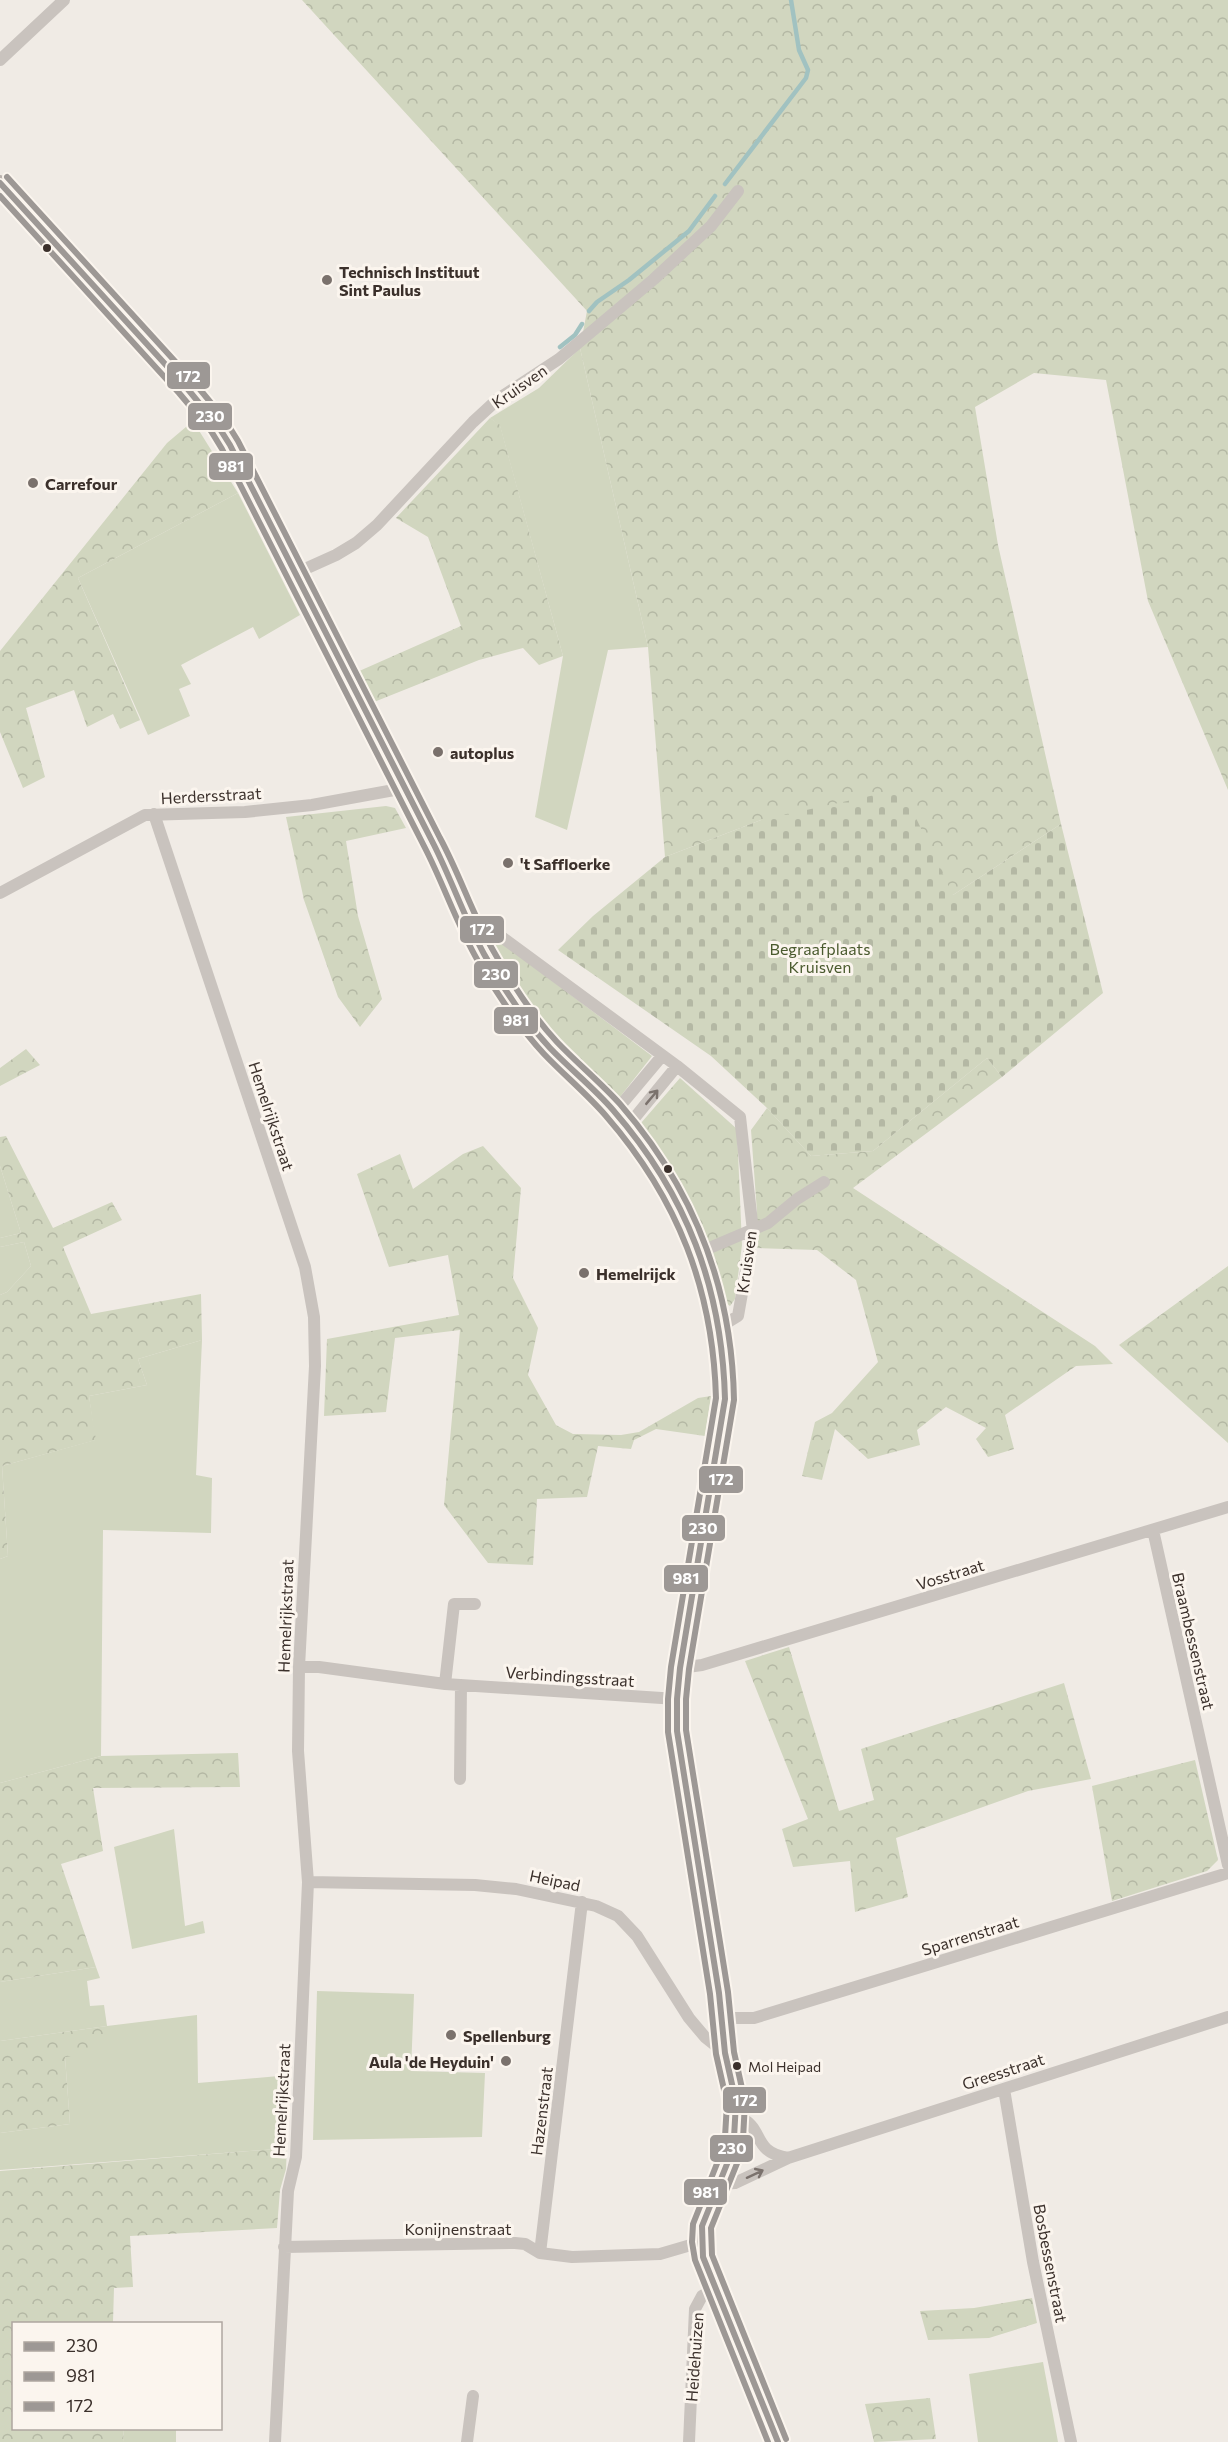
<svg xmlns="http://www.w3.org/2000/svg" width="1228" height="2442" viewBox="0 0 1228 2442" font-family="Commissioner,sans-serif">
  <defs>
    <pattern id="forest-crowns" width="20" height="18" patternUnits="userSpaceOnUse" patternTransform="scale(1.5)"><rect width="20" height="18" fill="#d1d6bf"/><path d="M2 6a3 3 0 1 1 6 0M12 15a3 3 0 1 1 6 0" fill="none" stroke="#b4b8a4"/></pattern>
    <pattern id="cemetery-stones" width="16" height="16" patternUnits="userSpaceOnUse" patternTransform="scale(1.5)"><rect width="16" height="16" fill="#d1d6bf"/><path d="M2 7V4a2 2 0 0 1 4 0v3zM10 15v-3a2 2 0 0 1 4 0v3z" fill="#b4b8a4"/></pattern>
  </defs>
  <rect width="100%" height="100%" fill="#f0ebe5"/>
  <path fill="#d1d6bf" d="M580 348 648 647 608 650 567 830 535 817 563 656 500 426 490 418 539 388Z
    M238 493 300 615 259 639 253 627 181 665 191 684 179 689 190 716 148 735 78 578Z
    M0 1166 21 1233 0 1238Z
    M24 1242 31 1266 7 1292 0 1295V1247Z
    M202 1340 196 1475 212 1478 211 1533 103 1530 101 1756 0 1783V1559L8 1556 2 1466 95 1440 89 1396 147 1385 138 1359Z
    M174 1829 185 1926 203 1921 205 1933 132 1949 114 1847Z
    M96 1967 100 1978 87 1981 90 2006 104 2005 107 2026 197 2015 198 2083 290 2075 285 2078 276 2149 0 2170V2133L70 2124 65 2057 107 2026 0 2041V1982Z
    M317 1991 414 1994 411 2071 485 2073 482 2137 313 2140Z
    M1043 2362 1058 2442H978L969 2374Z
    M124 2429H176V2442H123Z"/>
  <path fill="url(#forest-crowns)" d="M302 0H1228V790L1148 601 1106 380 1034 373 975 407 998 545 1061 824 953 895 761 820 665 857 648 647 580 348 587 311Z
    M490 418 500 425 563 656 539 665 523 648 479 660 374 702 357 672 461 626 428 537 396 518Z
    M193 421 238 493 78 578 140 720 120 729 113 714 87 727 74 690 26 708 45 777 23 788 0 732V651L167 443Z
    M386 806 395 808 406 828 346 841 358 916 382 999 360 1027 338 997 304 900 286 817Z
    M498 940 652 1056 620 1097C573 1052 515 1003 489 942Z
    M26 1049 40 1065 0 1086V1068Z
    M987 1058 1002 1077 853 1188 1095 1346 1113 1364 1076 1366 1005 1415 1014 1449 988 1457 976 1439 986 1428 946 1407 917 1430 920 1445 868 1459 835 1429 822 1480 802 1476 815 1422 832 1413 878 1362 856 1280 817 1250 756 1248 757 1212 751 1130 767 1108 811 1156 873 1151Z
    M680 1078 737 1129 742 1245 735 1299 730 1306 724 1301C714 1236 678 1176 641 1123Z
    M6 1136 53 1228 112 1202 122 1220 63 1247 91 1314 201 1294 202 1340 138 1359 147 1385 89 1396 96 1440 2 1466 8 1556 0 1559V1295L7 1292 31 1266 24 1242 0 1247V1238L21 1233 0 1166V1137Z
    M483 1146 521 1188 513 1278 538 1328 528 1375 556 1425 573 1434 621 1435 639 1432 698 1398 711 1396 705 1436 656 1429 634 1440 631 1449 598 1446 587 1497 537 1499 533 1565 488 1563 444 1505 460 1330 395 1338 386 1412 324 1416 327 1339 459 1315 448 1255 389 1267 357 1174 400 1154 413 1189 463 1154Z
    M1228 1266V1443L1119 1345Z
    M789 1647 839 1811 874 1800 861 1749 1064 1683 1091 1779 1028 1791 896 1838 908 1897 855 1912 850 1861 793 1867 782 1829 808 1819 745 1661Z
    M238 1753 240 1787 93 1788 103 1851 61 1864 96 1967 0 1982V1783L101 1756Z
    M1195 1760 1218 1860 1207 1871 1112 1901 1092 1786Z
    M107 2026V2052L65 2057 70 2124 0 2133V2041Z
    M290 2075 286 2169 280 2190 277 2228 130 2236 133 2287 114 2288 113 2322 124 2323 14 2324V2428L124 2429 123 2442H0V2171L276 2149 285 2078Z
    M1032 2298 1037 2323 989 2338 928 2340 920 2311 974 2308Z
    M930 2398 936 2439 874 2442 865 2404Z"/>
  <path fill="url(#cemetery-stones)" d="M902 789 953 895 1061 824 1103 993 1002 1077 987 1058 873 1151 811 1156 767 1108 711 1056 558 950 593 916 665 857 761 820Z"/>
  <g fill="none" stroke-linecap="round" stroke-linejoin="round">
    <path stroke="#a1c2c1" stroke-width="4.5" d="M725 184 806 78 808 70 799 50 791 0
      M589 311 597 302 629 280 689 231 715 196
      M560 347 575 335 582 324"/>
    <path stroke="#c9c3be" stroke-width="12" d="M0 60 64 0
      M296 573 336 555 356 543 377 525 473 422 498 399 559 359 654 279 711 226 738 191
      M154 814 305 1267 314 1317 315 1366 299 1667 298 1751 308 1882 296 2157 288 2191 275 2442
      M0 893 145 815 245 812 312 805 405 788
      M467 921H476L484 924 677 1066 740 1117 753 1231 738 1316 720 1327
      M615 1112 662 1056
      M627 1127 677 1066
      M700 1252 768 1223 797 1199 824 1182
      M1153 1530 1228 1865
      M299 1667H319L445 1684 677 1699
      M680 1668 702 1665 1228 1507
      M445 1684 454 1604H475
      M460 1779 461 1685
      M308 1882 475 1885 516 1889 596 1906 618 1916 637 1936 689 2018 705 2037 725 2053
      M720 2018H754L1228 1873
      M1004 2089 1033 2262 1071 2442
      M736 2116C767 2127 749 2151 788 2158
      M720 2184 735 2183 788 2158 1228 2017
      M284 2247 515 2243 525 2244 540 2253 572 2257 660 2254 701 2242
      M540 2253 582 1902
      M467 2442 473 2396
      M689 2442 695 2309 702 2296 716 2288"/>
    <path stroke="#bab3ae" stroke-width="16" d="M0 183 186 387 218 426 230 445C294 569 357 692 419 816 428 834 438 852 446 870 460 902 472 934 490 964 505 991 523 1017 543 1040 565 1065 591 1085 613 1110 683 1188 728 1294 725 1399L680 1668 677 1699V1731L719 1993 725 2053 736 2102 734 2138 729 2159 702 2226 701 2242 703 2257 778 2442"/>
    <defs>
      <path id="bus-1" d="M0 183 186 387 218 426 230 445C299 578 366 712 434 845 452 881 465 919 484 954 503 988 524 1020 550 1048 570 1069 594 1088 613 1110 687 1195 722 1287 725 1399L680 1668 677 1699V1731L719 1993 725 2053 736 2102 734 2138 729 2159 702 2226 703 2257 778 2442"/>
      <path id="bus-2" d="M0 196 179 393 211 431 222 449C290 582 357 715 425 848 444 885 457 925 478 961 497 994 518 1026 544 1054 564 1075 587 1094 606 1116 678 1199 713 1289 716 1398L671 1667 668 1699V1732L710 1994 716 2054 727 2103 725 2137 720 2156 693 2224 692 2242 695 2260 768 2442"/>
      <path id="bus-3" d="M7 177 193 381 225 420 238 441C306 573 372 706 440 838 460 875 473 916 494 952 512 984 532 1015 557 1042 577 1063 600 1082 620 1104 694 1189 732 1287 734 1400L689 1669 686 1699V1730L728 1992 734 2052 745 2102 743 2139 738 2161 711 2228 712 2255 786 2439"/>
    </defs>
    <use href="#bus-1" stroke="#fbf5ee" stroke-width="10"/>
    <use href="#bus-2" stroke="#fbf5ee" stroke-width="10"/>
    <use href="#bus-3" stroke="#fbf5ee" stroke-width="10"/>
    <use href="#bus-1" stroke="#9d9895" stroke-width="6"/>
    <use href="#bus-2" stroke="#9d9895" stroke-width="6"/>
    <use href="#bus-3" stroke="#9d9895" stroke-width="6"/>
  </g>
  <defs><path id="oneway-shaft" d="M-6 0H5M1.5-3L5.5 0L1.5 3" fill="none" stroke-width="1.6" stroke-linecap="round" stroke-linejoin="round" transform="scale(1.5)"/></defs>
  <g stroke="#7b726d">
    <use href="#oneway-shaft" transform="translate(652 1097) rotate(-50)"/>
    <use href="#oneway-shaft" transform="translate(755 2174) rotate(-25)"/>
  </g>
  <g fill="#3b302b" stroke="#fbf5ee" stroke-width="2">
    <circle cx="47" cy="248" r="5"/>
    <circle cx="668" cy="1169" r="5"/>
    <circle cx="737" cy="2066" r="5"/>
  </g>
  <g fill="#7a716c" stroke="#fbf5ee" stroke-width="2">
    <circle cx="327" cy="280" r="6"/>
    <circle cx="33" cy="483" r="6"/>
    <circle cx="438" cy="752" r="6"/>
    <circle cx="508" cy="863" r="6"/>
    <circle cx="584" cy="1273" r="6"/>
    <circle cx="451" cy="2035" r="6"/>
    <circle cx="506" cy="2061" r="6"/>
  </g>
  <g text-anchor="middle" dominant-baseline="central" stroke-width="6" stroke-linejoin="round" paint-order="stroke">
    <g font-size="14" fill="#3b302b" stroke="#fbf5ee" text-anchor="start">
      <text x="748" y="2066">Mol Heipad</text>
    </g>
    <g font-size="16" font-weight="bold" fill="#3b302b" stroke="#fbf5ee" text-anchor="start">
      <text x="339" y="271">Technisch Instituut<tspan x="339" dy="18">Sint Paulus</tspan></text>
      <text x="45" y="483">Carrefour</text>
      <text x="450" y="752">autoplus</text>
      <text x="520" y="863">'t Saffloerke</text>
      <text x="596" y="1273">Hemelrijck</text>
      <text x="463" y="2035">Spellenburg</text>
      <text x="494" y="2061" text-anchor="end">Aula 'de Heyduin'</text>
    </g>
    <g font-size="16" fill="#3b302b" stroke="#fbf5ee">
      <text transform="translate(519 386) rotate(-35)">Kruisven</text>
      <text transform="translate(211 795) rotate(-3)">Herdersstraat</text>
      <text transform="translate(272 1116) rotate(72)">Hemelrijkstraat</text>
      <text transform="translate(746 1262) rotate(-82)">Kruisven</text>
      <text transform="translate(950 1574) rotate(-17)">Vosstraat</text>
      <text transform="translate(285 1616) rotate(-88)">Hemelrijkstraat</text>
      <text transform="translate(1194 1641) rotate(77)">Braambessenstraat</text>
      <text transform="translate(570 1676) rotate(4)">Verbindingsstraat</text>
      <text transform="translate(555 1880) rotate(12)">Heipad</text>
      <text transform="translate(970 1935) rotate(-17)">Sparrenstraat</text>
      <text transform="translate(1003 2071) rotate(-18)">Greesstraat</text>
      <text transform="translate(281 2100) rotate(-87)">Hemelrijkstraat</text>
      <text transform="translate(541 2111) rotate(-83)">Hazenstraat</text>
      <text x="458" y="2228">Konijnenstraat</text>
      <text transform="translate(1051 2263) rotate(79)">Bosbessenstraat</text>
      <text transform="translate(694 2357) rotate(-86)">Heidehuizen</text>
    </g>
    <g font-size="16" fill="#4a5a2e" stroke="#fbf5ee">
      <text x="820" y="948">Begraafplaats<tspan x="820" dy="18">Kruisven</tspan></text>
    </g>
  </g>
  <g stroke="#fbf5ee" stroke-width="2">
    <rect x="166" y="361" width="45" height="29" rx="6" fill="#9d9895"/>
    <rect x="187" y="402" width="46" height="29" rx="6" fill="#9d9895"/>
    <rect x="208" y="452" width="46" height="29" rx="6" fill="#9d9895"/>
    <rect x="459" y="915" width="46" height="29" rx="6" fill="#9d9895"/>
    <rect x="473" y="960" width="46" height="29" rx="6" fill="#9d9895"/>
    <rect x="493" y="1006" width="46" height="29" rx="6" fill="#9d9895"/>
    <rect x="698" y="1465" width="46" height="29" rx="6" fill="#9d9895"/>
    <rect x="681" y="1514" width="45" height="28" rx="6" fill="#9d9895"/>
    <rect x="663" y="1564" width="46" height="29" rx="6" fill="#9d9895"/>
    <rect x="722" y="2086" width="45" height="28" rx="6" fill="#9d9895"/>
    <rect x="709" y="2134" width="45" height="29" rx="6" fill="#9d9895"/>
    <rect x="683" y="2178" width="45" height="28" rx="6" fill="#9d9895"/>
  </g>
  <g font-size="16" text-anchor="middle" font-weight="bold" fill="#fff">
    <text x="188" y="382">172</text>
    <text x="210" y="422">230</text>
    <text x="231" y="472">981</text>
    <text x="482" y="935">172</text>
    <text x="496" y="980">230</text>
    <text x="516" y="1026">981</text>
    <text x="721" y="1485">172</text>
    <text x="703" y="1534">230</text>
    <text x="686" y="1584">981</text>
    <text x="745" y="2106">172</text>
    <text x="732" y="2154">230</text>
    <text x="706" y="2198">981</text>
  </g>
  <rect x="12" y="2322" width="210" height="108" fill="#fbf5ee" stroke="#aea6a0" stroke-width="1.5"/>
  <rect x="24" y="2342" width="30" height="9" fill="#9d9895" stroke="#aea6a0" stroke-width="1.5"/>
  <text x="66" y="2352" font-size="18" fill="#3b302b">230</text>
  <rect x="24" y="2372" width="30" height="9" fill="#9d9895" stroke="#aea6a0" stroke-width="1.5"/>
  <text x="66" y="2382" font-size="18" fill="#3b302b">981</text>
  <rect x="24" y="2402" width="30" height="9" fill="#9d9895" stroke="#aea6a0" stroke-width="1.5"/>
  <text x="66" y="2412" font-size="18" fill="#3b302b">172</text>
</svg>
